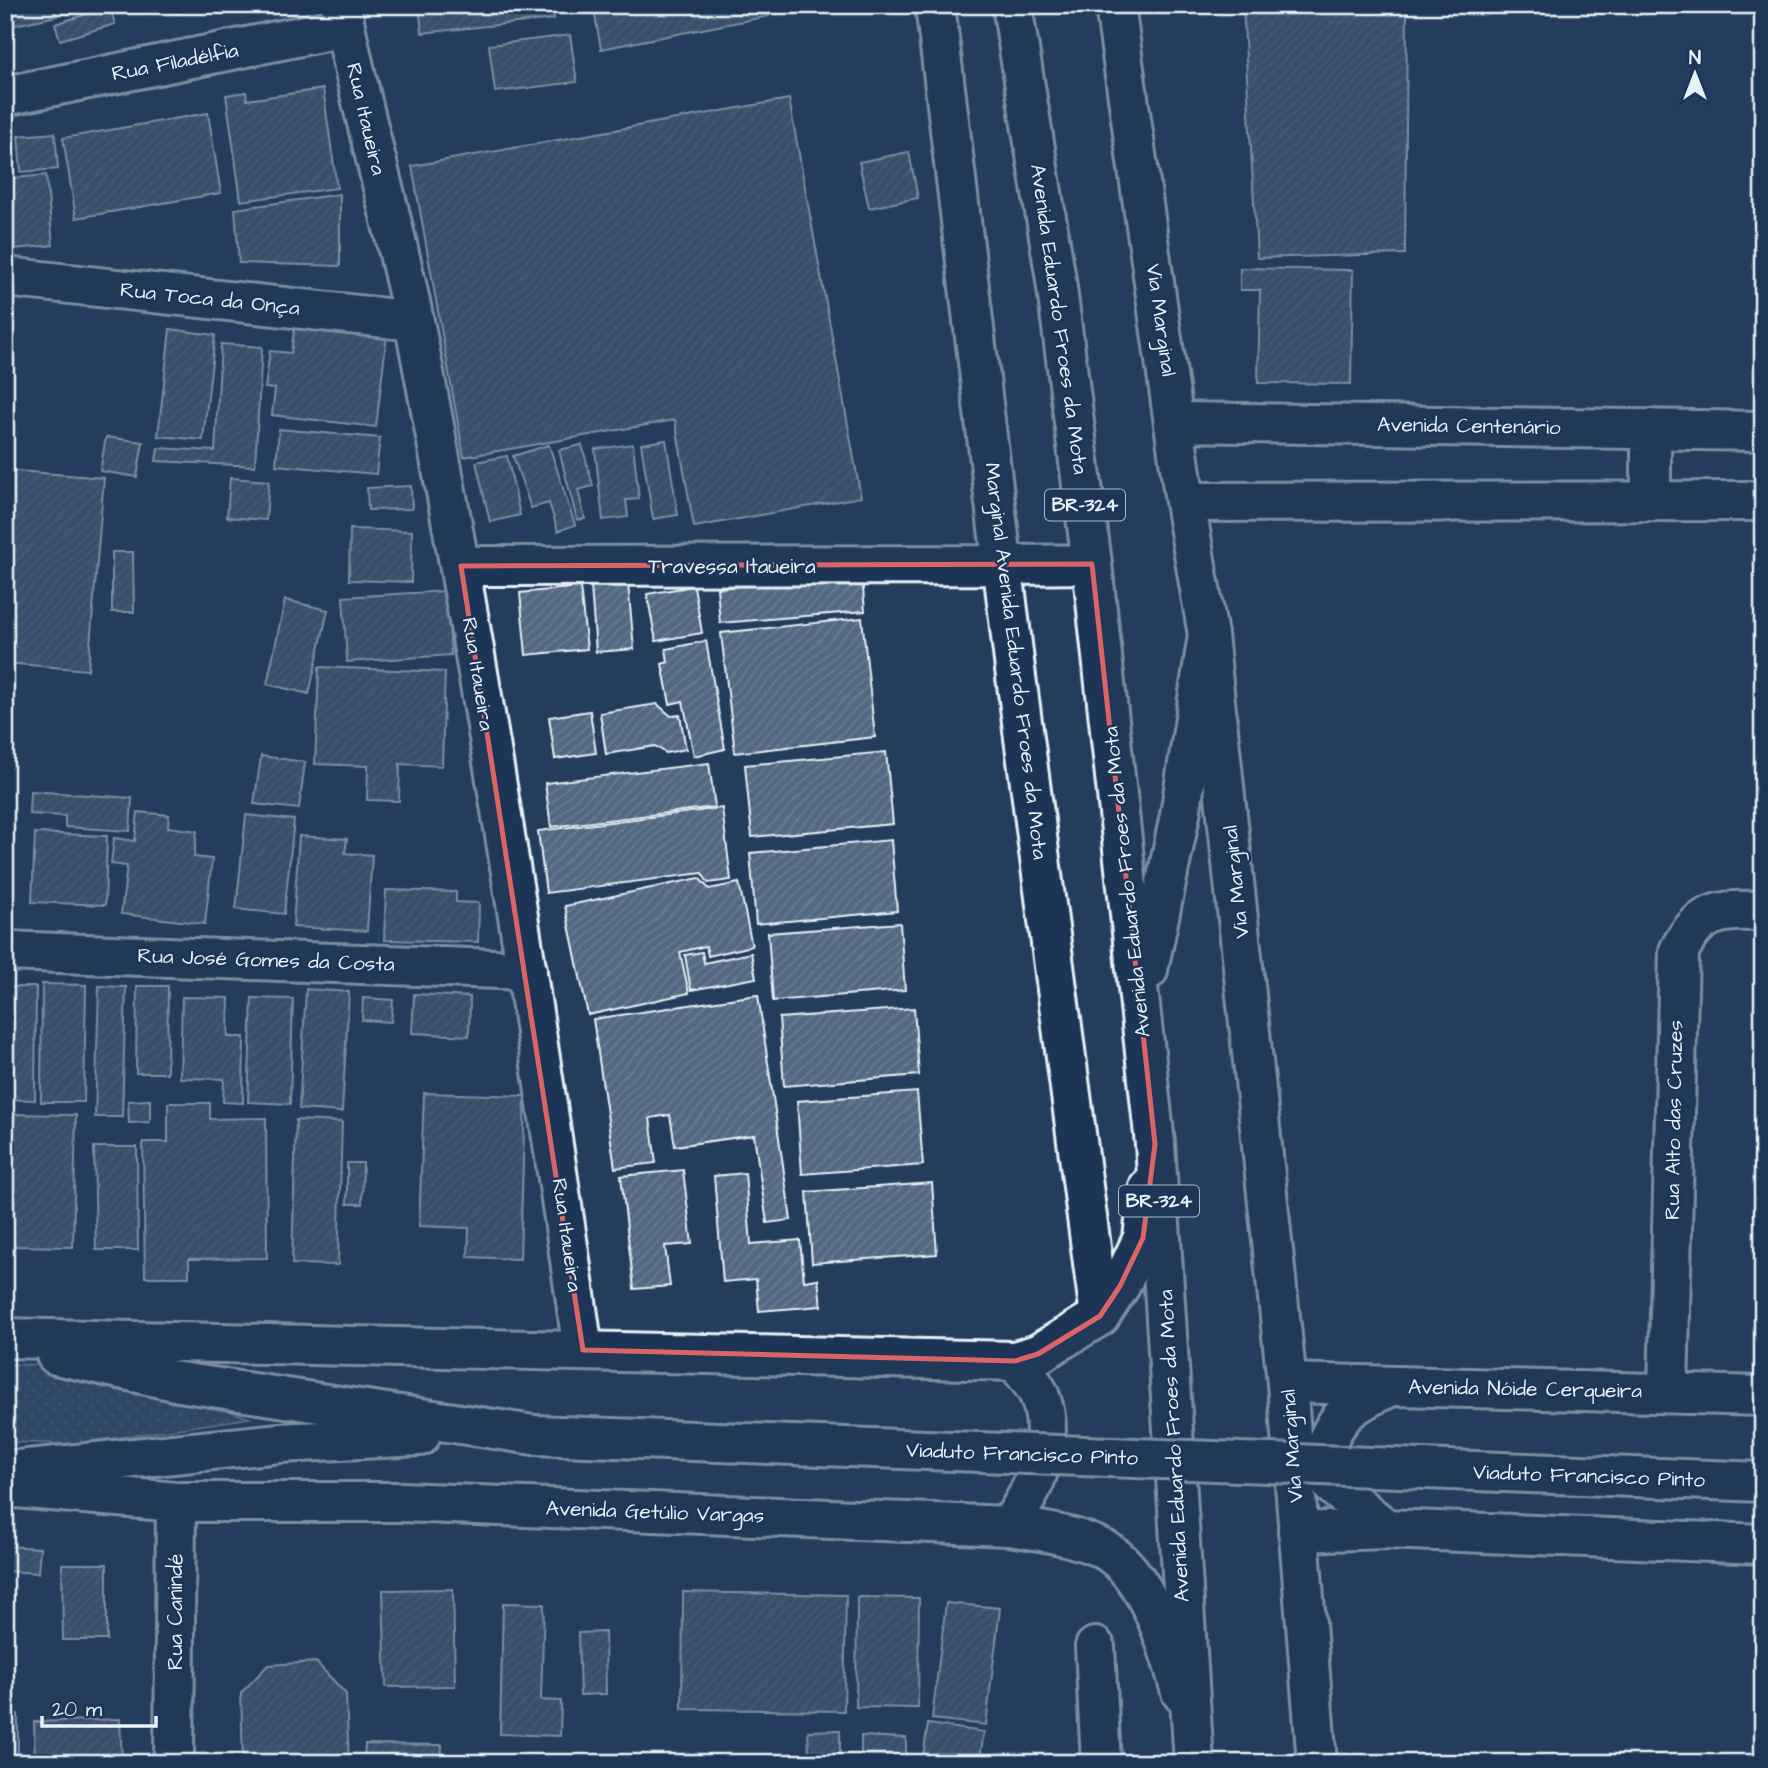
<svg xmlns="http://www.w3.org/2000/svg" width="1768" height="1768" viewBox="0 0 1768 1768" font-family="'Architects Daughter',sans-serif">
  <defs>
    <pattern id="garden-dots" width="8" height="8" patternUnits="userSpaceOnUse" patternTransform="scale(1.75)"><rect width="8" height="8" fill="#3e5472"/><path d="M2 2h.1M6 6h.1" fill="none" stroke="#5a6d87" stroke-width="1.8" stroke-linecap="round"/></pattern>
    <pattern id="building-hatch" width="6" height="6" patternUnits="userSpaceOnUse" patternTransform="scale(1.75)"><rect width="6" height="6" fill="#536782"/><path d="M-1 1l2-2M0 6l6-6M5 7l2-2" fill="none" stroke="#6c7d94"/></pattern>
  </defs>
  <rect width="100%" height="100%" fill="#253d5d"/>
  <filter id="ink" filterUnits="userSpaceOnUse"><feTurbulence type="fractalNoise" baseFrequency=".0143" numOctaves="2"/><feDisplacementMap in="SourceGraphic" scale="14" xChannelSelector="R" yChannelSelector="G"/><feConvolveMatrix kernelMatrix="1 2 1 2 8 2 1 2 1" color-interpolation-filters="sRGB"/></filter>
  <g filter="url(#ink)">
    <path fill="url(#garden-dots)" stroke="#93a2b5" stroke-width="2" d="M5 1364 113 1367 249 1418 76 1444 5 1442Z"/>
    <path fill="url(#building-hatch)" stroke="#e8f1f8" stroke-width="2" d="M5 5H54L57 16 5 27Z
      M60 5H109L62 14Z
      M173 5H208L176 14Z
      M419 5H553L554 19 422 33Z
      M593 5H767L769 16 601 49Z
      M1243 5H1407L1405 254 1257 258Z
      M110 7 115 24 60 40 55 24Z
      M570 35 577 82 495 92 489 45Z
      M323 89 337 188 241 201 226 95 246 92 247 100Z
      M789 99 861 497 694 527 675 420 464 457 412 166Z
      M208 113 221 193 76 218 63 138Z
      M55 133 58 169 21 172 18 136Z
      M909 152 918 198 869 208 859 162Z
      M46 175 53 245 5 250V179Z
      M340 194V266L239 263 235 209Z
      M1240 268 1353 270 1351 384 1258 383 1260 290H1240Z
      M295 323 387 334 376 427 272 415 275 389 265 388 270 351 291 353Z
      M170 329 215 335 203 440 158 436Z
      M221 344 262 347 255 466 156 461 158 448 215 451Z
      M279 429 380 438 376 474 276 465Z
      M106 437 143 442 137 477 100 471Z
      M666 440 678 515 653 519 641 444Z
      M633 444 639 499 626 500 628 517 603 520 595 449Z
      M549 445 575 525 558 531 549 503 531 508 513 456Z
      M582 445 593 486 578 490 585 519 577 520 559 450Z
      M507 456 520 515 490 522 476 462Z
      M5 470 104 478 88 670 5 663Z
      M230 478 269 481 266 520 227 517Z
      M411 486 412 509 368 510 367 488Z
      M350 529 412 531 411 582 349 580Z
      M112 552H133L134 612H112Z
      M862 577 865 611 720 623 717 588Z
      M628 583 634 649 596 652 591 586Z
      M694 586 702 633 656 641 647 594Z
      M580 587 587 649 526 655 520 593Z
      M447 591 451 655 347 662 343 597Z
      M285 600 328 610 309 694 267 684Z
      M862 618 875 737 735 753 721 633Z
      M706 641 725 749 694 756 683 701 670 704 662 664 668 662 666 649Z
      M319 667 445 672 442 766 400 764 399 801 367 800 368 766 315 764Z
      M657 704 671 716 680 715 686 749 666 753 655 746 606 754 600 713Z
      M590 711 596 753 555 759 549 717Z
      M886 752 893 824 752 837 745 765Z
      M261 756 305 762 299 809 254 804Z
      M709 763 715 807 551 827 545 783Z
      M30 791 132 798 130 831 65 827V816L29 814Z
      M722 808 731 880 708 883 702 873 546 893 538 831Z
      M138 812 169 815 168 827 197 831 194 857 212 859 205 924 121 914 127 866 111 864 114 838 135 841Z
      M246 815 294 820 284 914 236 909Z
      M35 833 107 836 105 905 32 902Z
      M299 836 347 839 345 853 372 855 367 931 293 927Z
      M891 840 897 911 756 924 750 853Z
      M699 878 709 889 739 883 752 946 708 956 706 946 680 952 689 993 588 1015 565 906Z
      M386 890 456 892V902L479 903 478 942 384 940Z
      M900 923 905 990 773 1001 768 933Z
      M702 952 704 963 751 953 756 978 691 990 685 955Z
      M42 984 86 985 84 1102H41Z
      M99 986 126 987 122 1117H95Z
      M137 986H168L167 1073H136Z
      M5 987H36L35 1100 5 1099Z
      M306 989 349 992 342 1112 299 1109Z
      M414 994 470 997 469 1036 412 1033Z
      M758 995 791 1220 767 1223 754 1135 675 1146 670 1115 650 1118 656 1163 615 1168 593 1019Z
      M182 997 229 998 228 1037H244L243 1103 223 1102 224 1079 180 1078Z
      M252 998 293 999 290 1104 248 1102Z
      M363 998 393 1000 391 1022 362 1020Z
      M914 1008 919 1075 784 1086 779 1018Z
      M917 1092 923 1165 802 1174 797 1101Z
      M424 1093 525 1096 520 1259 468 1257 469 1228 419 1226Z
      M150 1100V1122L129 1123 128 1101Z
      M168 1103H210V1119L266 1118 267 1258 189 1259V1277H145L143 1142H168Z
      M5 1114 76 1115 73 1247 5 1246Z
      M296 1120 342 1122 338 1265 292 1264Z
      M94 1147H137L138 1250H96Z
      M347 1163H363L362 1204H347Z
      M683 1170 692 1244 665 1246 670 1286 634 1289 621 1176Z
      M745 1173 751 1244 800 1240 804 1281 818 1279 821 1306 759 1311 756 1279 723 1282 714 1176Z
      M932 1183 937 1254 812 1263 807 1192Z
      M5 1546 40 1548 38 1573 5 1571Z
      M62 1564H107V1640H63Z
      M453 1589 455 1686 386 1687 383 1590Z
      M683 1592 846 1595 844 1711 682 1709Z
      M857 1597 919 1598 918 1708 856 1707Z
      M503 1603 544 1604 541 1700 561 1701 560 1736 500 1734Z
      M946 1603 1000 1608 986 1725 932 1719Z
      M605 1632 606 1694 580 1695 578 1633Z
      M5 1641H11L9 1698H5Z
      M316 1662 346 1694 349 1763H243L241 1693 268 1665Z
      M5 1714H18V1754L5 1755Z
      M120 1719 122 1763H35L34 1722Z
      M928 1724 984 1732 979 1763H922Z
      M840 1730V1754H809L808 1731Z
      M861 1736 906 1738V1756L861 1754Z
      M365 1744 442 1745 441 1763H364Z
      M680 1756H720V1763H679Z"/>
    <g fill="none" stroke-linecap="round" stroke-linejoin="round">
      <defs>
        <path id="minor" d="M341 5C361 113 394 219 415 326 481 666 534 1008 583 1350
          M935 5 1015 669 1100 1316
          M1115 5 1185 502 1208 635 1287 1383 1317 1763
          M5 96 345 27
          M5 277 414 321
          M1175 422 1763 431
          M1651 500V429
          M1185 502 1763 501
          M461 566 1003 565
          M5 951 527 970
          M1668 1392 1679 951C1700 910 1719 910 1763 911
          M1095 1647 1101 1763
          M174 1763 176 1502"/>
        <path id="major" d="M5 1338 1015 1361 1038 1354 1100 1316 1120 1286 1143 1238 1149 1187
          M56 1355 179 1382 534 1435
          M1287 1383 1763 1396
          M9 1471 280 1443 420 1436
          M5 1487 176 1502H401L1009 1526C1040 1531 1074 1535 1103 1549 1147 1572 1169 1647 1181 1692
          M1009 1526C1034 1491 1057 1441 1040 1397 1036 1385 1023 1372 1015 1361
          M1386 1529 1332 1485 1321 1459C1334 1416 1350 1404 1390 1387
          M1298 1532 1386 1529 1763 1544"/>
        <path id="highway" d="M1012 5 1056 280 1092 564 1155 1144 1194 1763
          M1003 565 1092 564
          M1148 970 1180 815 1208 635"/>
      </defs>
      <use href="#minor" stroke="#e8f1f8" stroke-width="44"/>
      <use href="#major" stroke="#e8f1f8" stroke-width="44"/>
      <use href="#highway" stroke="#e8f1f8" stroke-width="44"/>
      <use href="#minor" stroke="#1d3557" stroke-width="38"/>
      <use href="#major" stroke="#1d3557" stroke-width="38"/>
      <use href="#highway" stroke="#1d3557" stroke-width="38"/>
      <defs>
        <path id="major-bridge" d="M534 1435 1763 1482"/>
      </defs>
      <use href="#major-bridge" stroke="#e8f1f8" stroke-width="44" stroke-linecap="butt"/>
      <use href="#major-bridge" stroke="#1d3557" stroke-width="38"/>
    </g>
  </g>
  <path d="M0 0H1768V1768H0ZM1092 564 1155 1144 1143 1238 1120 1286 1100 1316 1038 1354 1015 1361 583 1350 461 566Z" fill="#253d5d" fill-opacity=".55" fill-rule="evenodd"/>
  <path fill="none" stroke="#db6466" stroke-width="5" stroke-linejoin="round" d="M1092 564 1155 1144 1143 1238 1120 1286 1100 1316 1038 1354 1015 1361 583 1350 461 566Z"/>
  <g text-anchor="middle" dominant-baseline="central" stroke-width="5" stroke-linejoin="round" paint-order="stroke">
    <g fill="#1d3557" stroke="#abb9c8" stroke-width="2">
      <rect x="1045" y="489.5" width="80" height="31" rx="5"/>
      <rect x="1119" y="1185.5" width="80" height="31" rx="5"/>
    </g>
    <g font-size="19" font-weight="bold" fill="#e8f1f8">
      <text x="1085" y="505">BR-324</text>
      <text x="1159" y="1201">BR-324</text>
    </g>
    <g font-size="21" fill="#e8f1f8" stroke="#1d3557">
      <text transform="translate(175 62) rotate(-11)">Rua Filadélfia</text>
      <text transform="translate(366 119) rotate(77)">Rua Itaueira</text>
      <text transform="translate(210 299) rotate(6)">Rua Toca da Onça</text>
      <text transform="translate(1059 319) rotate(82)">Avenida Eduardo Froes da Mota</text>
      <text transform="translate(1161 320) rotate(82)">Via Marginal</text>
      <text transform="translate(1469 426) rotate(1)">Avenida Centenário</text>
      <text x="732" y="566">Travessa Itaueira</text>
      <text transform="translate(1016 661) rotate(83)">Marginal Avenida Eduardo Froes da Mota</text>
      <text transform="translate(478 674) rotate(81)">Rua Itaueira</text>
      <text transform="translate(1127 882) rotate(-96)">Avenida Eduardo Froes da Mota</text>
      <text transform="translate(1236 882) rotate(-96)">Via Marginal</text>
      <text transform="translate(266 960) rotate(2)">Rua José Gomes da Costa</text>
      <text transform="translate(1674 1120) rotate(-89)">Rua Alto das Cruzes</text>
      <text transform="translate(567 1235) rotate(82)">Rua Itaueira</text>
      <text transform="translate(1525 1389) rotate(1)">Avenida Nóide Cerqueira</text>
      <text transform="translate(1174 1446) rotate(-93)">Avenida Eduardo Froes da Mota</text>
      <text transform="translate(1292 1446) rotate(-94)">Via Marginal</text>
      <text transform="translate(1022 1454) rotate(2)">Viaduto Francisco Pinto</text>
      <text transform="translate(1589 1476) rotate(2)">Viaduto Francisco Pinto</text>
      <text transform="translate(655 1512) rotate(2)">Avenida Getúlio Vargas</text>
      <text transform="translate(175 1612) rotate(-90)">Rua Canindé</text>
    </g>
  </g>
  <rect width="1768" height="1768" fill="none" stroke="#1d3557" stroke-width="28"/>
  <rect x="14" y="14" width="1740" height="1740" fill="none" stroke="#e8f1f8" stroke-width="2.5" filter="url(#ink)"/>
  <g transform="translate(1695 74)" stroke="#1d3557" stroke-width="5" paint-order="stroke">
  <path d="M0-5L12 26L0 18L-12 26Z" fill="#e8f1f8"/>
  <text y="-10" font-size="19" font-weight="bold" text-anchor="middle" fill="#e8f1f8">N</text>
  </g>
  <path d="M42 1716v10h114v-10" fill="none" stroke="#e8f1f8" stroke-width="3.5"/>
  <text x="52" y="1716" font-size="21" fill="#e8f1f8" stroke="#1d3557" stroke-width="5" paint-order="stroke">20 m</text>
</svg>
